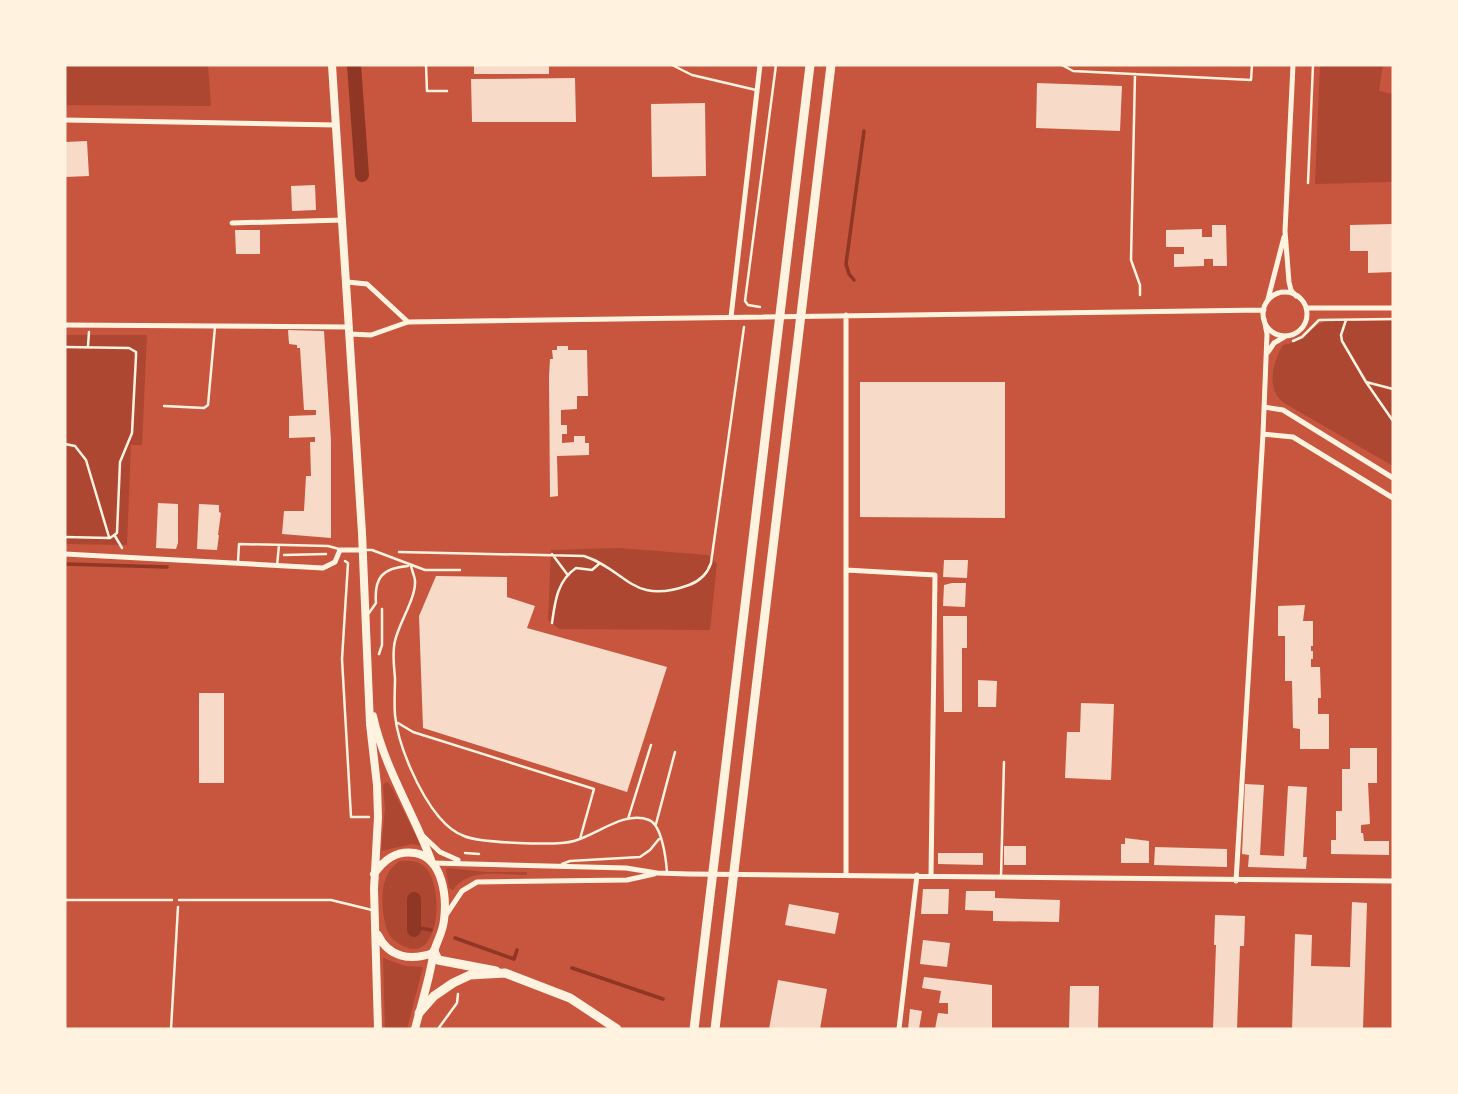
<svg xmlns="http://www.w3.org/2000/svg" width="1458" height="1094" viewBox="0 0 1458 1094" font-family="'Crimson Pro',serif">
  <rect width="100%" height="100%" fill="#c8553d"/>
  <path fill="#ae4732" d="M65 65H208L211 106 65 105Z
    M1320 65H1383L1379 91 1393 94V182L1315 184Z
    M1326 321H1393V466L1284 403C1266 390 1272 363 1283 345 1310 340 1304 330 1326 321Z
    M65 335H147L142 445H131L127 545 65 544Z
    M619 548 708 555 717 564 710 630 559 629 548 620 551 550Z
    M387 782 391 786 421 846 412 844 381 851 385 809 383 785Z
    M400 861C407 861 415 860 421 864 446 877 442 969 401 945 395 941 389 937 387 930 380 908 378 874 400 861Z
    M449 868 486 872H527V875C502 875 468 867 453 890L449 888 446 869Z
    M383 958 405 966 423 967 407 1029H385Z"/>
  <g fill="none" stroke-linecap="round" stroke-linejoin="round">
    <path stroke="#8f3625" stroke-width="3.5" d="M854 280 849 274 846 264 864 131
      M65 564 167 567
      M414 927 431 930
      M455 938 514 959 517 950
      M572 968 663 999"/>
    <path stroke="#8f3625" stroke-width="14" d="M354 65 362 175
      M414 899V930"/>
  </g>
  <path fill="#f7dbc8" d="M474 65H549V74H474Z
    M575 78 576 122H472L471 79Z
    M1037 83 1122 86 1120 131 1036 128Z
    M705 103 706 176 652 177 651 104Z
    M87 141 89 176 65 177V142Z
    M315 185 316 210 292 211 291 186Z
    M1393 224V272L1368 273V251H1350V225Z
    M1212 225H1226L1227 266H1213V259H1204V266L1174 267V254H1184V247H1166V230L1202 229V237H1212Z
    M235 230H260V254H236Z
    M288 330 324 331 331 441V538L282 534 284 511H304L306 476H311L310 442H315V437L289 438V416L316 415V410H304L300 348H297V345L289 344Z
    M557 346H568V350H587L588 396H577V409L561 410V425H567V434H562V443L574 442V436H585V443H589V455L557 456 558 496 550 497 549 377 550 359H553L552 350H557Z
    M860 382H1005V518L860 517Z
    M158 503 178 504V543L176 549 156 548Z
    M199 504 219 505V512L221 513 218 535H219L217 550 197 549Z
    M944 560H968L967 578 943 577Z
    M436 576 507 577V597L535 606 527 628 667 667 627 792 423 728 419 616Z
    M952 583H966L965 607 943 606 944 585Z
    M1305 605 1303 621H1313V646H1311V651H1313V659H1311V667H1320L1321 698H1318V714H1329V749H1300V729L1293 728 1292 681H1285V636H1278V606Z
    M943 616H967V648H962V712H944Z
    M978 680 997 681 996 707H978Z
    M199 693H224V783H199Z
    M1081 703 1114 704 1111 780 1065 778 1067 732H1080Z
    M1350 748H1377V783H1368L1370 824 1361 825V833H1363L1364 841H1389V855L1331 854V840H1336V811H1342V769H1350Z
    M1245 784 1264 785 1260 855 1284 856 1288 786 1307 787 1303 857H1307L1306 869 1248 867 1249 855 1242 854Z
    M1125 838 1149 841V863H1121V844H1125Z
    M1004 846H1026V865H1004Z
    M1155 847 1227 849V867L1154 865Z
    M938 853H983V865L938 864Z
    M923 889H949L948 914H921Z
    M966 891H995V898L1060 900 1059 922 993 921V911L965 910Z
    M1352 902 1367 903 1363 1029H1292L1295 934 1312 935 1311 966 1350 967Z
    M789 904 839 913 835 934 785 925Z
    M1215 915 1245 916 1244 946H1240L1237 1029H1213L1216 945H1214Z
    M923 940 950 943 947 967 920 964Z
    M924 977 992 985V1028L935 1029 938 1013 948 1014V1003H939L941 991 922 988Z
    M778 980 827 989 820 1029H769Z
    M1070 986H1099L1098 1029H1069Z
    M910 1009 922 1011 919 1029H908Z"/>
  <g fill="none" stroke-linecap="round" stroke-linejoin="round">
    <path stroke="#fff3e0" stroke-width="2.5" d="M1308 183 1313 65
      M760 307 748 305 745 301 776 65
      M1346 320 1341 335 1342 341 1366 382 1393 421
      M1293 341 1302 337 1319 320 1393 319
      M88 346 89 332
      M65 347 129 348 136 352V356L132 433 120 462 117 533 110 538 65 537
      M1366 382 1393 389
      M65 444 75 446 86 460 109 537
      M115 536 122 548
      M399 552 584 556C627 570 632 606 689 585 700 581 707 575 711 563L744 327
      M552 554 567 574
      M284 555 326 554
      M345 561 348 563 342 659 351 817H369
      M552 623C555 602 557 581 576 568L592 570 600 563
      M379 654 382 645V609
      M465 853 479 854
      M65 900H172
      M171 1029 178 907
      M438 1029 457 1003 458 994"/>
    <path stroke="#fff3e0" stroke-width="2.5" d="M426 65 427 91H447
      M672 65 692 75 756 90
      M1062 65 1073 71 1251 80 1252 65
      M1135 74 1131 260 1140 285V295
      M164 406 204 408 208 405 215 327
      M366 550H372L425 570H460
      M238 562 239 544 328 546 339 549
      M277 566 279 545
      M411 566C412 571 415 577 415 581 416 598 399 623 395 641 392 653 394 666 395 678 395 690 394 703 395 715 398 746 419 793 439 817 445 824 455 833 464 836 480 843 557 846 574 841 597 835 625 810 649 820 662 825 666 859 667 872
      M369 613 376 603C374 578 382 568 408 566
      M398 723 413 732 594 789 580 839
      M628 819 651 745
      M656 824 675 752
      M562 864 570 861 640 857 650 850 659 839
      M1001 877 1004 762
      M179 900H331L372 910"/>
    <path stroke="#fff3e0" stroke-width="5" d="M1293 65 1285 231 1289 282 1291 290 1296 296
      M65 120 336 125
      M232 223 343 220
      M347 282 367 284 408 322
      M1263 314a22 22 0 1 1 44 0a22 22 0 1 1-44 0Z
      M1268 299 1284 237
      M1306 308H1393
      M731 317 760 65
      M65 325 349 327
      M349 334 371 335 408 322 1264 310
      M1268 352 1274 343 1286 336
      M1264 407 1283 410 1393 478
      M1263 434 1293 437 1393 498
      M65 554 323 568 335 562 340 550H363
      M846 570 935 575 931 876
      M423 836 440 852 458 860
      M433 863 626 868 657 873 689 874 1393 881
      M846 874V315
      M1236 881 1263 434 1267 334 1264 319
      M446 915 462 891 477 882 627 880 654 874
      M899 1029 917 875"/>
    <path stroke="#fff3e0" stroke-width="8" d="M332 65 362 533 370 724 377 785 378 817 374 889 378 1029
      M373 716C384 767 413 812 431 860
      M374 874C384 860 396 850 415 853 443 858 447 897 444 920 443 933 435 944 433 956 429 981 421 1005 415 1029
      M378 935C389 958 411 961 433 953"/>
    <path stroke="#fff3e0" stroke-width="9" d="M434 951 438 960 496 971
      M419 1013 434 996 453 983 470 975 505 973 570 998 617 1029
      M694 1029 810 65
      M715 1029 831 65"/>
  </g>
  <rect width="1458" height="1094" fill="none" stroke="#fff3e0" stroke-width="133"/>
</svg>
